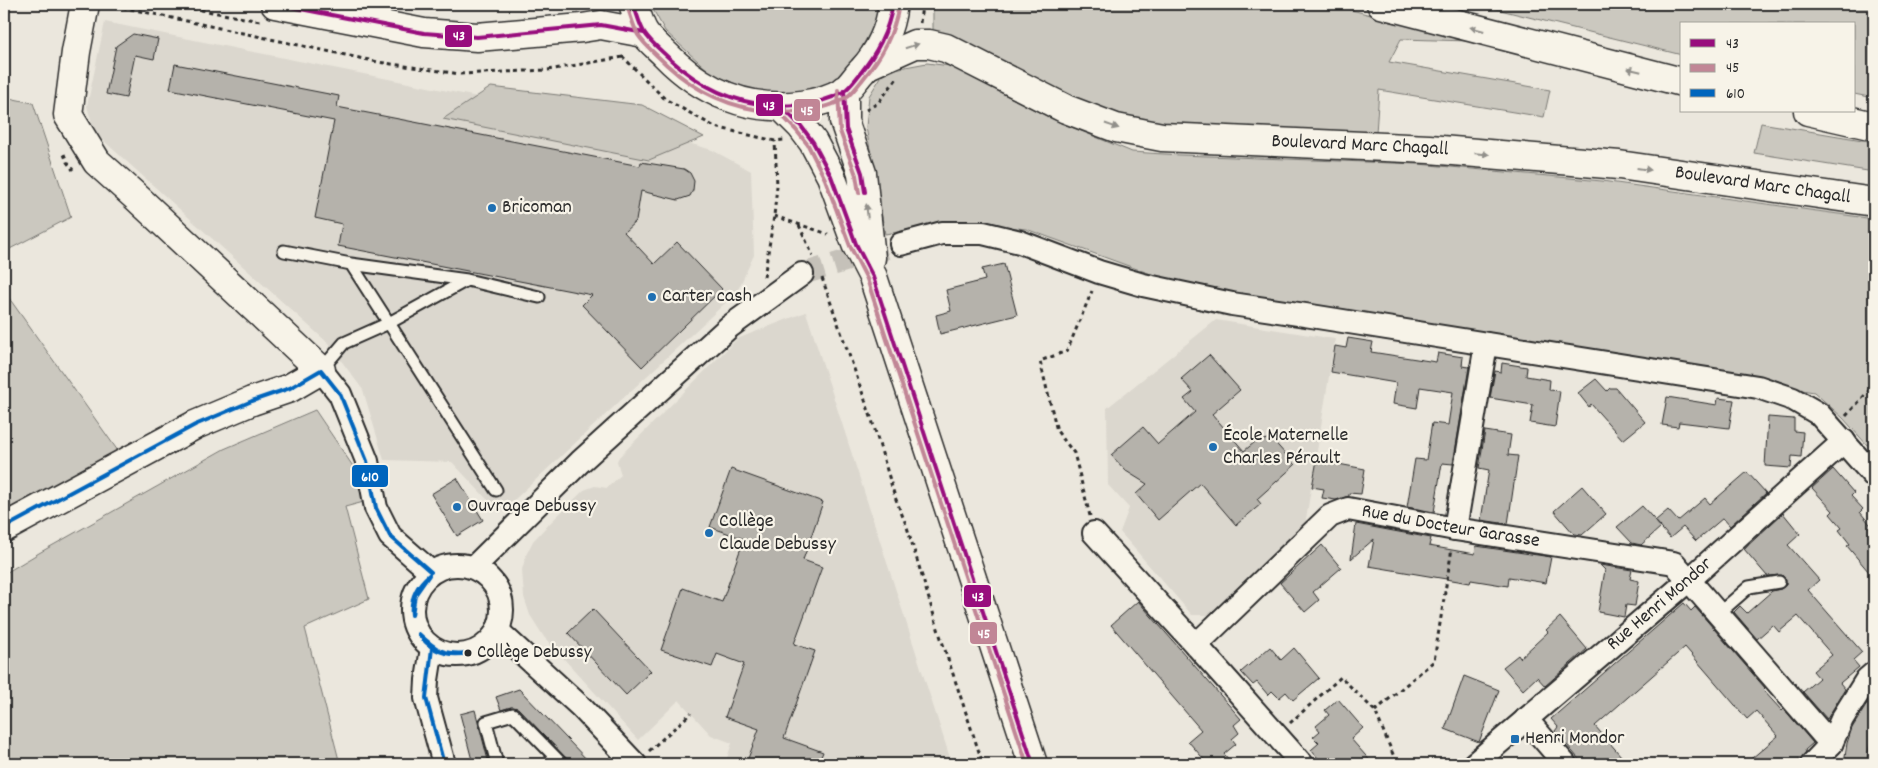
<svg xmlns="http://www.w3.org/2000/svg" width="1878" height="768" viewBox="0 0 1878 768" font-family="Dekko,sans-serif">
  <rect width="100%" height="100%" fill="#ebe7dd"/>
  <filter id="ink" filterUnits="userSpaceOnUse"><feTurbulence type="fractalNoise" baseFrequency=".02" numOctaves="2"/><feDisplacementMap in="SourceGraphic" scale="10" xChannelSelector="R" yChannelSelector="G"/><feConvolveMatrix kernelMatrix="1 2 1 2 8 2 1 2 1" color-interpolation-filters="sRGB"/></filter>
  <g filter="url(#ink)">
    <path fill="#dbd7ce" d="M105 22 651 132 712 150 751 171 754 255 737 292 500 513 452 462 384 460 363 390 328 343 95 133 87 106Z
      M806 312 952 764H725L732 743 711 735 679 700 638 740 544 637 530 615 524 597 522 570 526 555 533 541 547 526 584 490 595 486 607 488 621 475 617 461 619 457 737 339Z
      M1216 320 1335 339 1304 532 1211 615H1192L1120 532 1129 508 1108 485 1107 408Z"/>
    <path fill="#cbc8bf" stroke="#7b7a75" d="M650 4H879L876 21 852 65 831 84 801 93H757L712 74 665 31Z
      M933 4H1329L1469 41 1401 39 1389 62 1550 90 1544 117 1379 90 1376 133 1174 124 1127 120 1064 96 933 31Z
      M1476 4H1874V98L1854 94V24H1682V55Z
      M927 63 950 66 1052 119 1132 152 1180 155 1418 164 1602 181 1874 219V443L1867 445 1843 418 1814 392 1187 287 1026 229 961 222 885 234 866 127 869 96 881 77 889 70Z
      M491 87 642 105 704 137 649 160 443 119Z
      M4 97 33 103 71 217 4 252Z
      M1761 123 1874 142V172L1754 153Z
      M4 291 118 451 4 516Z
      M315 410 375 499 345 507 369 599 305 628 340 764H4V574L39 553 224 449Z"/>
    <path fill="#b5b2ab" stroke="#2b2b2b" d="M133 34 158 39 154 59 135 55 126 98 106 94 116 46Z
      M175 64 339 96 337 107 640 166 641 162 684 169 690 173 694 181 693 190 690 196 678 200 641 191 636 221 624 232 654 264 677 242 722 289 642 367 582 305 592 295 338 246 342 224 315 218 334 121 170 89Z
      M1004 264 1017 315 940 334 936 315 951 311 946 290 985 280 982 269Z
      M1348 338 1373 342 1371 352 1436 362 1438 353 1463 357 1462 366 1469 367 1453 464 1442 463 1434 512 1407 507 1415 459 1426 460 1432 423 1448 425 1453 392 1420 387 1417 408 1393 404 1396 383 1331 372 1335 346 1346 348Z
      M1209 355 1240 390 1212 414 1244 451 1255 442 1271 438 1295 465 1257 499 1261 504 1236 525 1200 483 1158 520 1136 494 1147 484 1126 471 1111 455 1143 427 1158 444 1195 412 1184 399 1193 392 1181 379Z
      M1502 363 1527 367 1526 376 1550 380 1549 390 1560 391 1555 427 1530 423 1533 405 1490 398 1495 371 1501 372Z
      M1596 379 1607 391 1610 388H1616L1645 422 1623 440 1591 404 1589 407 1578 393Z
      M1667 397 1717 405 1718 398 1734 400 1729 428 1679 422 1678 427 1662 425Z
      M1768 417 1794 419V431L1803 432 1801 457 1792 456 1791 468 1765 466Z
      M1485 431 1511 435 1508 455 1518 456 1508 524 1481 520 1489 470 1479 468Z
      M1317 460 1365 469 1361 494 1349 493V496L1336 500 1322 498 1324 489 1312 487Z
      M731 469 823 502 803 560 822 567 794 644 815 651 784 738 823 752 818 764H746L759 729 725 717 744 664 717 654 712 667 661 650 683 588 722 602 744 539 710 527Z
      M1833 469 1854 493 1851 496 1863 509 1860 512 1874 529V578L1847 546 1850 544 1839 530 1842 528 1830 514 1833 511 1812 488Z
      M1747 472 1766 493 1730 526 1723 518 1696 541 1683 527 1670 538 1655 521 1668 510 1678 521 1705 498 1710 504Z
      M457 478 483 520 457 536 431 494Z
      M1582 486 1606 514 1582 535 1574 534 1554 511Z
      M1642 506 1661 527 1641 545 1632 543 1617 527Z
      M1783 513 1800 534 1788 545 1819 580 1808 590 1862 652 1853 660 1859 667 1840 683 1845 689 1827 719 1803 692 1819 678 1813 671 1832 655 1798 616 1779 632 1773 625 1757 639 1734 612 1740 606 1747 613 1772 591 1781 589 1786 585V580L1782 575 1767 576 1744 549Z
      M1356 524 1431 538 1429 546 1475 554 1476 546 1551 557 1546 583 1509 577 1508 586 1471 580 1470 583 1369 566 1374 539 1351 559Z
      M1322 545 1341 568 1313 592 1319 600 1305 612 1280 583Z
      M1600 565 1632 570 1630 579 1639 581 1635 606 1626 605 1624 617 1598 612 1605 570Z
      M1138 601 1241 719 1234 725 1239 733 1232 739 1236 744 1224 754 1233 764H1208L1188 741 1201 730 1111 625Z
      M1684 603 1691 611 1695 607 1765 688 1763 690 1782 711 1784 709 1813 743 1805 750 1806 752 1796 764H1745L1778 736 1756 711 1747 719 1685 647 1595 726 1628 764H1583L1555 731 1558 727 1551 719Z
      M593 609 651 671 626 695 568 633Z
      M1560 617 1587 649 1545 686 1537 677 1523 690 1503 667 1518 655 1520 658 1548 632 1546 630Z
      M1270 647 1281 660 1294 648 1319 678 1293 700 1286 692 1279 698 1272 691 1268 695 1257 682 1253 685 1241 672Z
      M1464 676 1499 690 1479 742 1445 729Z
      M519 689 591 764H571L567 759 518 708 511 707 501 710 496 697Z
      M1874 693V733L1869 748 1866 764 1844 763 1847 743 1852 728Z
      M1338 699 1363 728 1351 739 1373 764H1323L1311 750 1319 743 1313 737 1320 731 1316 726 1329 715 1325 710Z
      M475 710 489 764H473L460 714Z"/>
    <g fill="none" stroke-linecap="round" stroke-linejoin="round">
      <path stroke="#c5c1b9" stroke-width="22" stroke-dasharray="22 11" stroke-linecap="butt" d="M802 274 901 244"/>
      <defs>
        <path id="lane" d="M284 251 351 264 496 490
          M351 264 467 280 539 297
          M321 370 344 343 389 323 467 280
          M1718 614 1749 587 1779 582
          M497 764 486 722 513 714 562 764"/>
        <g id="street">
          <path d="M901 244 942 233H983L1020 242 1099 272 1143 285 1232 304 1305 315 1758 387 1793 399 1819 414 1874 476"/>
          <path d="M321 370 340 394 367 461 376 508 390 536 431 572"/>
          <path d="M1455 529 1486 344"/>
          <path d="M1094 533 1196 645"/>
          <circle cx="457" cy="610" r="45"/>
          <path d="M474 567 580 462 729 327 802 274"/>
          <path d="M497 630 581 707 635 764"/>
          <path d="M432 648 427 680 426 698 444 764"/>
          <path d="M1526 719 1565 764"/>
          <path id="s1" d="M1302 764 1196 645 1330 516 1348 509 1455 529 1674 563 1831 744"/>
          <path id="s2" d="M1474 764 1689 580 1844 441"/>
          <path d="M1812 764 1831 744 1842 719 1867 679 1874 673"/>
        </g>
        <path id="secondary" d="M4 528 195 425 252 401 290 388 321 370 135 196 97 162 68 115 76 52 85 4"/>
        <path id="primary" d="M275 4 424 33 477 37 582 28 601 25 644 33
          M633 4C637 13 639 24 644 32 649 40 658 47 665 54 702 92 748 112 801 105 816 103 831 99 844 91 851 86 856 77 862 71 879 53 890 29 893 4
          M844 90V121L862 173 871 258
          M782 107 801 126 813 142 831 176 856 244 873 277 1033 764"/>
        <g id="highway">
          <path d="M1381 4 1682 82"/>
          <path id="s3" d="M868 65 915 44H929L946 48 1066 109 1116 128 1162 137 1429 149 1619 165 1874 202"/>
          <path d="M1808 111 1874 126"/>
        </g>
      </defs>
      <use href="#lane" stroke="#2b2b2b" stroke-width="15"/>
      <use href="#street" stroke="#2b2b2b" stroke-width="26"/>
      <use href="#secondary" stroke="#2b2b2b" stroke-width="31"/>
      <use href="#primary" stroke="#2b2b2b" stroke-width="31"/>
      <use href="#highway" stroke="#2b2b2b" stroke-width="31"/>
      <path stroke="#2b2b2b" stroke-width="3" stroke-dasharray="4 4" stroke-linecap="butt" d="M107 4 378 62 460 74 548 70 623 57
        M169 4 260 21
        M920 23 922 4
        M622 56 665 99 715 127 775 141 784 140
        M866 110 878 103 898 77
        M64 154 67 162 73 170
        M774 216 828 234
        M799 225 813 256
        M764 277 774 216 777 186 775 141
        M822 278 872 420 895 497 907 527 939 632 983 764
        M1846 416 1874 385
        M1090 516 1074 453 1057 431 1040 361 1067 351 1092 291
        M1375 711 1434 661 1452 548
        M1290 723 1341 677 1375 711 1397 764
        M649 751 691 713"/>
      <use href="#lane" stroke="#f7f3e8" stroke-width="11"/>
      <use href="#street" stroke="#f7f3e8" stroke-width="22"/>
      <use href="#secondary" stroke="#f7f3e8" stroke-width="28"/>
      <use href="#primary" stroke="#f7f3e8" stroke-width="28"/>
      <use href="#highway" stroke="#f7f3e8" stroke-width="28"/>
      <defs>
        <path id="bus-1" d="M275 4 424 33 477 37 601 25 644 33
          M633 4C637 13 639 24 644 32 651 43 662 51 671 60 706 92 748 109 796 105 812 104 829 100 843 92 850 87 854 81 859 75 877 53 888 32 893 4
          M844 90 846 129 862 173 865 192
          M782 107 801 126 813 142 831 176 856 244 873 277 1033 764"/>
        <path id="bus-2" d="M627 6C631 16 633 26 638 35 645 46 657 55 667 65 704 99 748 115 798 111 815 110 834 106 848 96 854 91 859 84 863 79 882 56 894 34 899 5
          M838 90 840 131 856 175 859 193
          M778 111 796 130 808 145 825 179 850 246 867 279 1027 764"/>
        <path id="bus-3" d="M321 370 340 394 367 461 376 508 390 536 431 572
          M4 528 195 425 252 401 290 388 321 370
          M412 615C410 599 416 586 429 575
          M412 615 415 595 429 575
          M419 634C437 651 444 655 468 653
          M419 634C431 651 448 657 468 653
          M432 648 426 698 444 764"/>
      </defs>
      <use href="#bus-1" stroke="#f7f3e8" stroke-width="8"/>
      <use href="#bus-2" stroke="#f7f3e8" stroke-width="8"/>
      <use href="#bus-3" stroke="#f7f3e8" stroke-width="8"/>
      <use href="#bus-1" stroke="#980d7d" stroke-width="4"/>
      <use href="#bus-2" stroke="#c18696" stroke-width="4"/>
      <use href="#bus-3" stroke="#0065bd" stroke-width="4"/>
    </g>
    <defs><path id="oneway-solid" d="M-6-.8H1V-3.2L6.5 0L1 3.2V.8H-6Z" transform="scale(1.25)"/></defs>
    <g fill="#918f8a">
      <use href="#oneway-solid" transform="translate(1477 29) rotate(-165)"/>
      <use href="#oneway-solid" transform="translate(912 46) rotate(-18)"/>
      <use href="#oneway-solid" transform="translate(1634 70) rotate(-166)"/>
      <use href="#oneway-solid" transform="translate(1112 126) rotate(19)"/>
      <use href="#oneway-solid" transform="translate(1482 154) rotate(5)"/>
      <use href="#oneway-solid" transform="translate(1644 169) rotate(8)"/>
      <use href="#oneway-solid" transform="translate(867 211) rotate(-96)"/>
    </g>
  </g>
  <g fill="#1f6fb2" stroke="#f7f3e8" stroke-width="2">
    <circle cx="492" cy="208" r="5"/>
    <circle cx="652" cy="297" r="5"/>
    <circle cx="1213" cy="447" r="5"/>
    <circle cx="457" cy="507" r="5"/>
    <circle cx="709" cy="533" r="5"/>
    <rect x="1510" y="734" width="10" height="10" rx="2.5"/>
  </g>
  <circle fill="#2b2b2b" stroke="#f7f3e8" stroke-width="2" cx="468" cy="653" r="4.5"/>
  <g text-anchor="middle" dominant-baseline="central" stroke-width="4.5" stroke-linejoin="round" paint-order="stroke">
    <g font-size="19" fill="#2b2b2b" stroke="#f7f3e8" text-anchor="start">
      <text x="477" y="653">Collège Debussy</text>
    </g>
    <g font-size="20" fill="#2b2b2b" stroke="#f7f3e8">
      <text stroke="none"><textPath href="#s3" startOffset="516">Boulevard Marc Chagall</textPath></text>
      <text stroke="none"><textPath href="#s3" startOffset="921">Boulevard Marc Chagall</textPath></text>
      <text stroke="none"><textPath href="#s1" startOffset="469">Rue du Docteur Garasse</textPath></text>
      <text stroke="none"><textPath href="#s2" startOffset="245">Rue Henri Mondor</textPath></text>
    </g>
    <g font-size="20" fill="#2b2b2b" stroke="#f7f3e8" text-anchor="start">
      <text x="502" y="208">Bricoman</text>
      <text x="662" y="297">Carter cash</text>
      <text x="1223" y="436">École Maternelle<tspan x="1223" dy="23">Charles Pérault</tspan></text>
      <text x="467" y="507">Ouvrage Debussy</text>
      <text x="719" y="522">Collège<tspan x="719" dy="23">Claude Debussy</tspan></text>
      <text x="1525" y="739">Henri Mondor</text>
    </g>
  </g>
  <g stroke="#f7f3e8" stroke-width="2">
    <rect x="444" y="24" width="29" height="24" rx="5" fill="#980d7d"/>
    <rect x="755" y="93" width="29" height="24" rx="5" fill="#980d7d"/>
    <rect x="793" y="98" width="28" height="24" rx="5" fill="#c18696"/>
    <rect x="351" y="464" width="38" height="24" rx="5" fill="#0065bd"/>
    <rect x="963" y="584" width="29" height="24" rx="5" fill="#980d7d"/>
    <rect x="969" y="621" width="29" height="24" rx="5" fill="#c18696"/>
  </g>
  <g font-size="14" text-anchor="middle" font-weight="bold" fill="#fff">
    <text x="459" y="40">43</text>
    <text x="769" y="110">43</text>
    <text x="807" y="115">45</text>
    <text x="370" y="481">610</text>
    <text x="978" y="601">43</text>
    <text x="984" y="638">45</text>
  </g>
  <rect width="1878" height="768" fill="none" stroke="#f7f3e8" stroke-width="20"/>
  <rect x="10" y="10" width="1858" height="748" fill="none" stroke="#2b2b2b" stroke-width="2" filter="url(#ink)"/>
  <rect x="1680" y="22" width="175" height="90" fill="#f7f3e8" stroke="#a5a39c"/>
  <rect x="1690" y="39" width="25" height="8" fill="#980d7d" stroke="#a5a39c"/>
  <text x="1726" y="48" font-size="15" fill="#2b2b2b">43</text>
  <rect x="1690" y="64" width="25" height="8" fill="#c18696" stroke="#a5a39c"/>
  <text x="1726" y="72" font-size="15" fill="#2b2b2b">45</text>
  <rect x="1690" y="89" width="25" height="8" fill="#0065bd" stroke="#a5a39c"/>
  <text x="1726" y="98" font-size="15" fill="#2b2b2b">610</text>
</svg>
